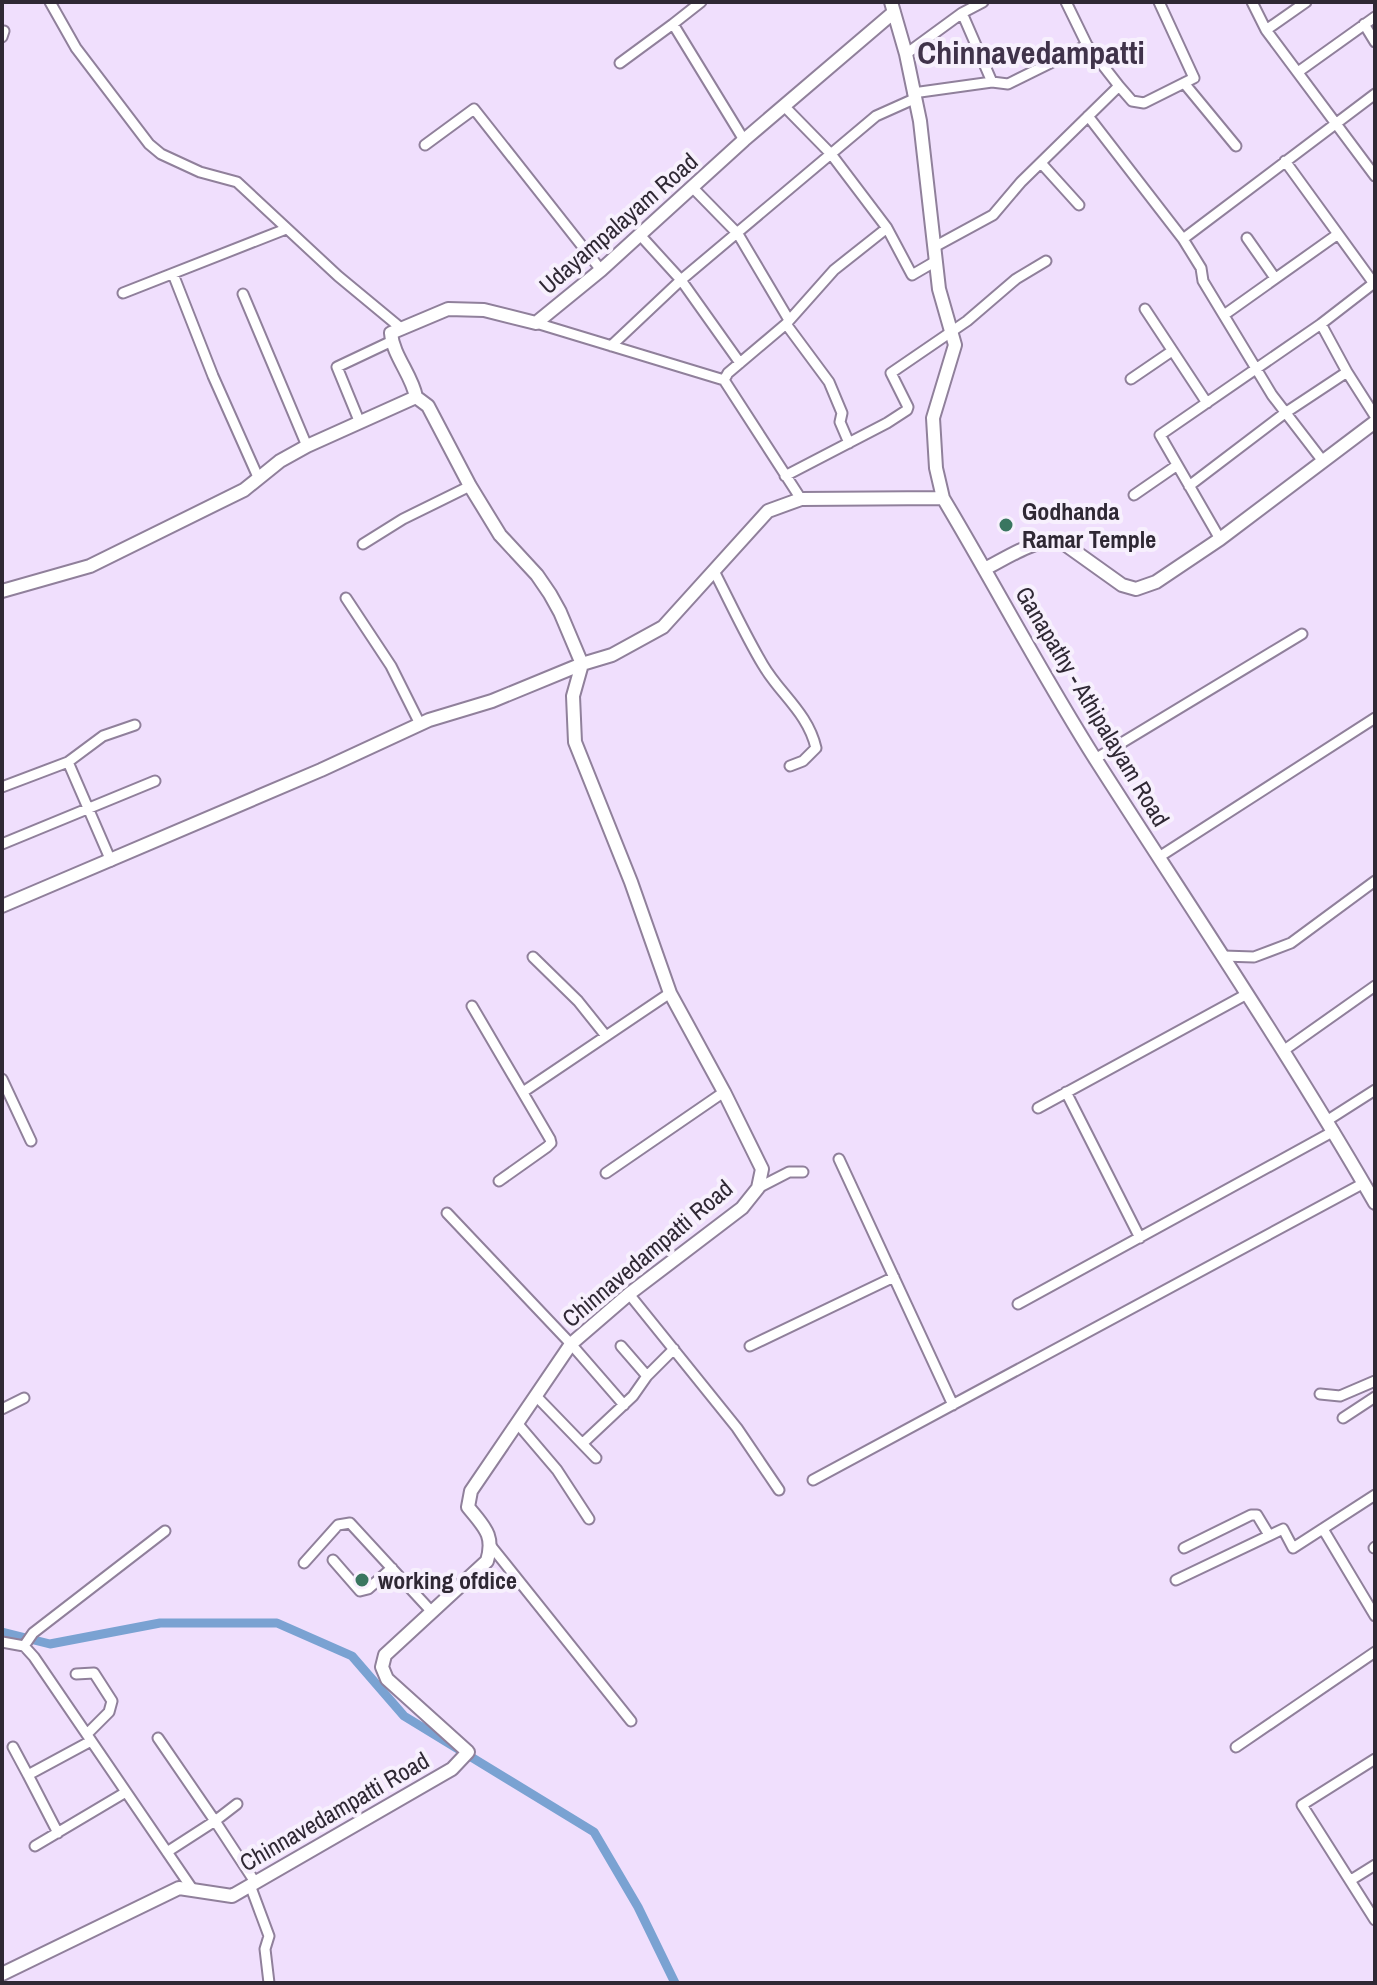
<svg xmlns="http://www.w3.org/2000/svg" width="1377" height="1985" viewBox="0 0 1377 1985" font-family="'Archivo Narrow',sans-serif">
  <rect width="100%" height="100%" fill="#f0dffd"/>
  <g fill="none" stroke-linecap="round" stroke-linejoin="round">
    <path stroke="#7aa2d2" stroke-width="9" d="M2 1632 50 1644 160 1623H277L352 1656 404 1716 594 1832 638 1907 675 1983"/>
    <defs>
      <path id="street" d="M50 2 76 48 149 144 161 154 200 172 237 182 338 276 402 329
        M701 2 673 24 744 140
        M1252 2 1266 30
        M1306 2 1266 30 1375 176
        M1364 24 1375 42
        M2 37 4 31
        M906 54 962 13
        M620 63 673 24
        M1298 72 1375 17
        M992 82 1008 84 1087 45
        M1184 83 1236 146
        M1119 86 1132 101 1144 103 1194 78 1159 2
        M913 93 992 82 962 13 983 2
        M784 106 831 154 887 228 912 275 936 261
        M1088 116 1183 239 1201 268 1203 281 1272 395 1322 460
        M425 145 474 109 601 270
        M1285 161 1375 285
        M1041 163 1079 205
        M693 188 738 234 789 320
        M640 235 681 280 740 363
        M1247 238 1275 278
        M1183 239 1375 94
        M936 246 993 215 1021 182 1119 86 1087 45 1066 2
        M173 274 213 376 258 477
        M123 293 286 229
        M243 294 307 446
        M1145 309 1207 403
        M1224 315 1338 234
        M536 323 724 380 801 499
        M786 324 829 382 842 413 840 422 849 443
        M1321 324 1347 372
        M611 346 681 280 876 116 914 99
        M1131 379 1172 351
        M724 380 728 373 786 324 834 270 887 228
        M360 423 337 367 392 341
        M785 476 887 423 907 410 908 407 891 373 967 321 1016 279 1046 261
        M1189 486 1285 413 1347 372 1375 416
        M1134 495 1176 466
        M1220 539 1160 435 1321 324 1374 283
        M363 544 403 519 470 486
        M714 571C730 602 745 635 763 665 780 694 808 713 816 748L803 761 790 766
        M346 598 391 666 420 724
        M1095 759 1302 634
        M68 762 111 861
        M2 787 68 762 103 736 135 725
        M2 844 155 781
        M1159 857 1375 718
        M1223 956 1254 957 1291 943 1375 881
        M533 957 578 1001 606 1036
        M472 1006 550 1139 551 1143 547 1147 499 1181
        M1283 1051 1375 986
        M2 1079 31 1141
        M523 1092 670 993
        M1066 1092 1140 1238
        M1038 1108 1247 994
        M1328 1120 1375 1090
        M839 1159 953 1405
        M606 1173 724 1092
        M758 1188 789 1172H803
        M447 1213 571 1344 624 1405
        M629 1294 737 1428 779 1490
        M1018 1304 1334 1131
        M621 1346 647 1376
        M750 1346 894 1277
        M1320 1394 1340 1396 1375 1381
        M536 1396 596 1458
        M2 1409 24 1398
        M1343 1418 1375 1397
        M517 1423 557 1470 589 1519
        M583 1443 633 1396 647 1376 674 1349
        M813 1480 1364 1183
        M1323 1529 1375 1616
        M491 1546 631 1721
        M1184 1548 1251 1515H1257L1269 1535
        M1374 1548 1375 1547
        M333 1560 360 1591 368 1589 392 1568
        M304 1563 338 1525 350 1523 432 1612
        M1176 1580 1283 1529 1293 1548 1375 1495
        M2 1642 24 1646 34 1657 193 1890
        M24 1646 33 1633 165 1531
        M76 1674 94 1673 112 1701 109 1712 87 1734
        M158 1738 215 1821 237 1804
        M13 1747 28 1775
        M1236 1747 1375 1652
        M1375 1759 1302 1805 1375 1920
        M58 1833 28 1775 91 1741
        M35 1846 126 1792
        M167 1852 215 1821 255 1882
        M1351 1880 1375 1865
        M250 1885 269 1936 265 1949 269 1983"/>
      <path id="secondary" d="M891 2 906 54 920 121 939 289 955 345 933 418 936 468 943 498C995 585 1042 675 1096 760 1190 907 1288 1052 1375 1203
        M416 397C412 375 393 356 391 333L448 309 484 310 536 323 601 270 744 140 894 12
        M985 569C1008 557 1033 540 1059 540L1122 585 1136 589 1156 582 1220 539 1375 422
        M2 591 90 566 244 490 280 461 307 446 416 397 428 406 470 486 500 535 537 575 550 594 560 612 582 664 612 655 663 627 768 511 801 499 943 498
        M2 906 321 770 429 720 492 701 582 664
        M2 1974 179 1888 232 1896 452 1769 468 1752 387 1679 382 1667 385 1655 487 1561C495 1535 484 1527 468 1507L471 1491 571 1344 629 1294 742 1208 758 1188 762 1169 724 1092 670 993 631 882 575 742 573 696 582 664"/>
    </defs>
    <use href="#street" stroke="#90809b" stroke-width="13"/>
    <use href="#secondary" stroke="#90809b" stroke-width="16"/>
    <use href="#street" stroke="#fff" stroke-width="9"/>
    <use href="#secondary" stroke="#fff" stroke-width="12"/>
  </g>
  <g fill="#3a7660" stroke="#f7f0fd" stroke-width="3">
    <circle cx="1006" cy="525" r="8"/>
    <circle cx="362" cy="1580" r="8"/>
  </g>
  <g text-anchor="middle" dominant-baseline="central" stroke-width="8" stroke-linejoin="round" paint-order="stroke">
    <g font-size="24" fill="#2f2834" stroke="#f7f0fd">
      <text transform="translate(618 223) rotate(-41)">Udayampalayam Road</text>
      <text transform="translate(1093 706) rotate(59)">Ganapathy - Athipalayam Road</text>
      <text transform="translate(647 1253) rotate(-40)">Chinnavedampatti Road</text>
      <text transform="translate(334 1811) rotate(-30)">Chinnavedampatti Road</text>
    </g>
    <g font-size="24" font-weight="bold" fill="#2f2834" stroke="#f7f0fd" text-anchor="start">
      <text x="1022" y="511">Godhanda<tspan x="1022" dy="28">Ramar Temple</tspan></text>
      <text x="378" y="1580">working ofdice</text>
    </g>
    <g font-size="32" font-weight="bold" fill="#40334a" stroke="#f7f0fd">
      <text x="1031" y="52">Chinnavedampatti</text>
    </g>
  </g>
  <rect width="1377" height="1985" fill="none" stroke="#2f2834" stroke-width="8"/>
</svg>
